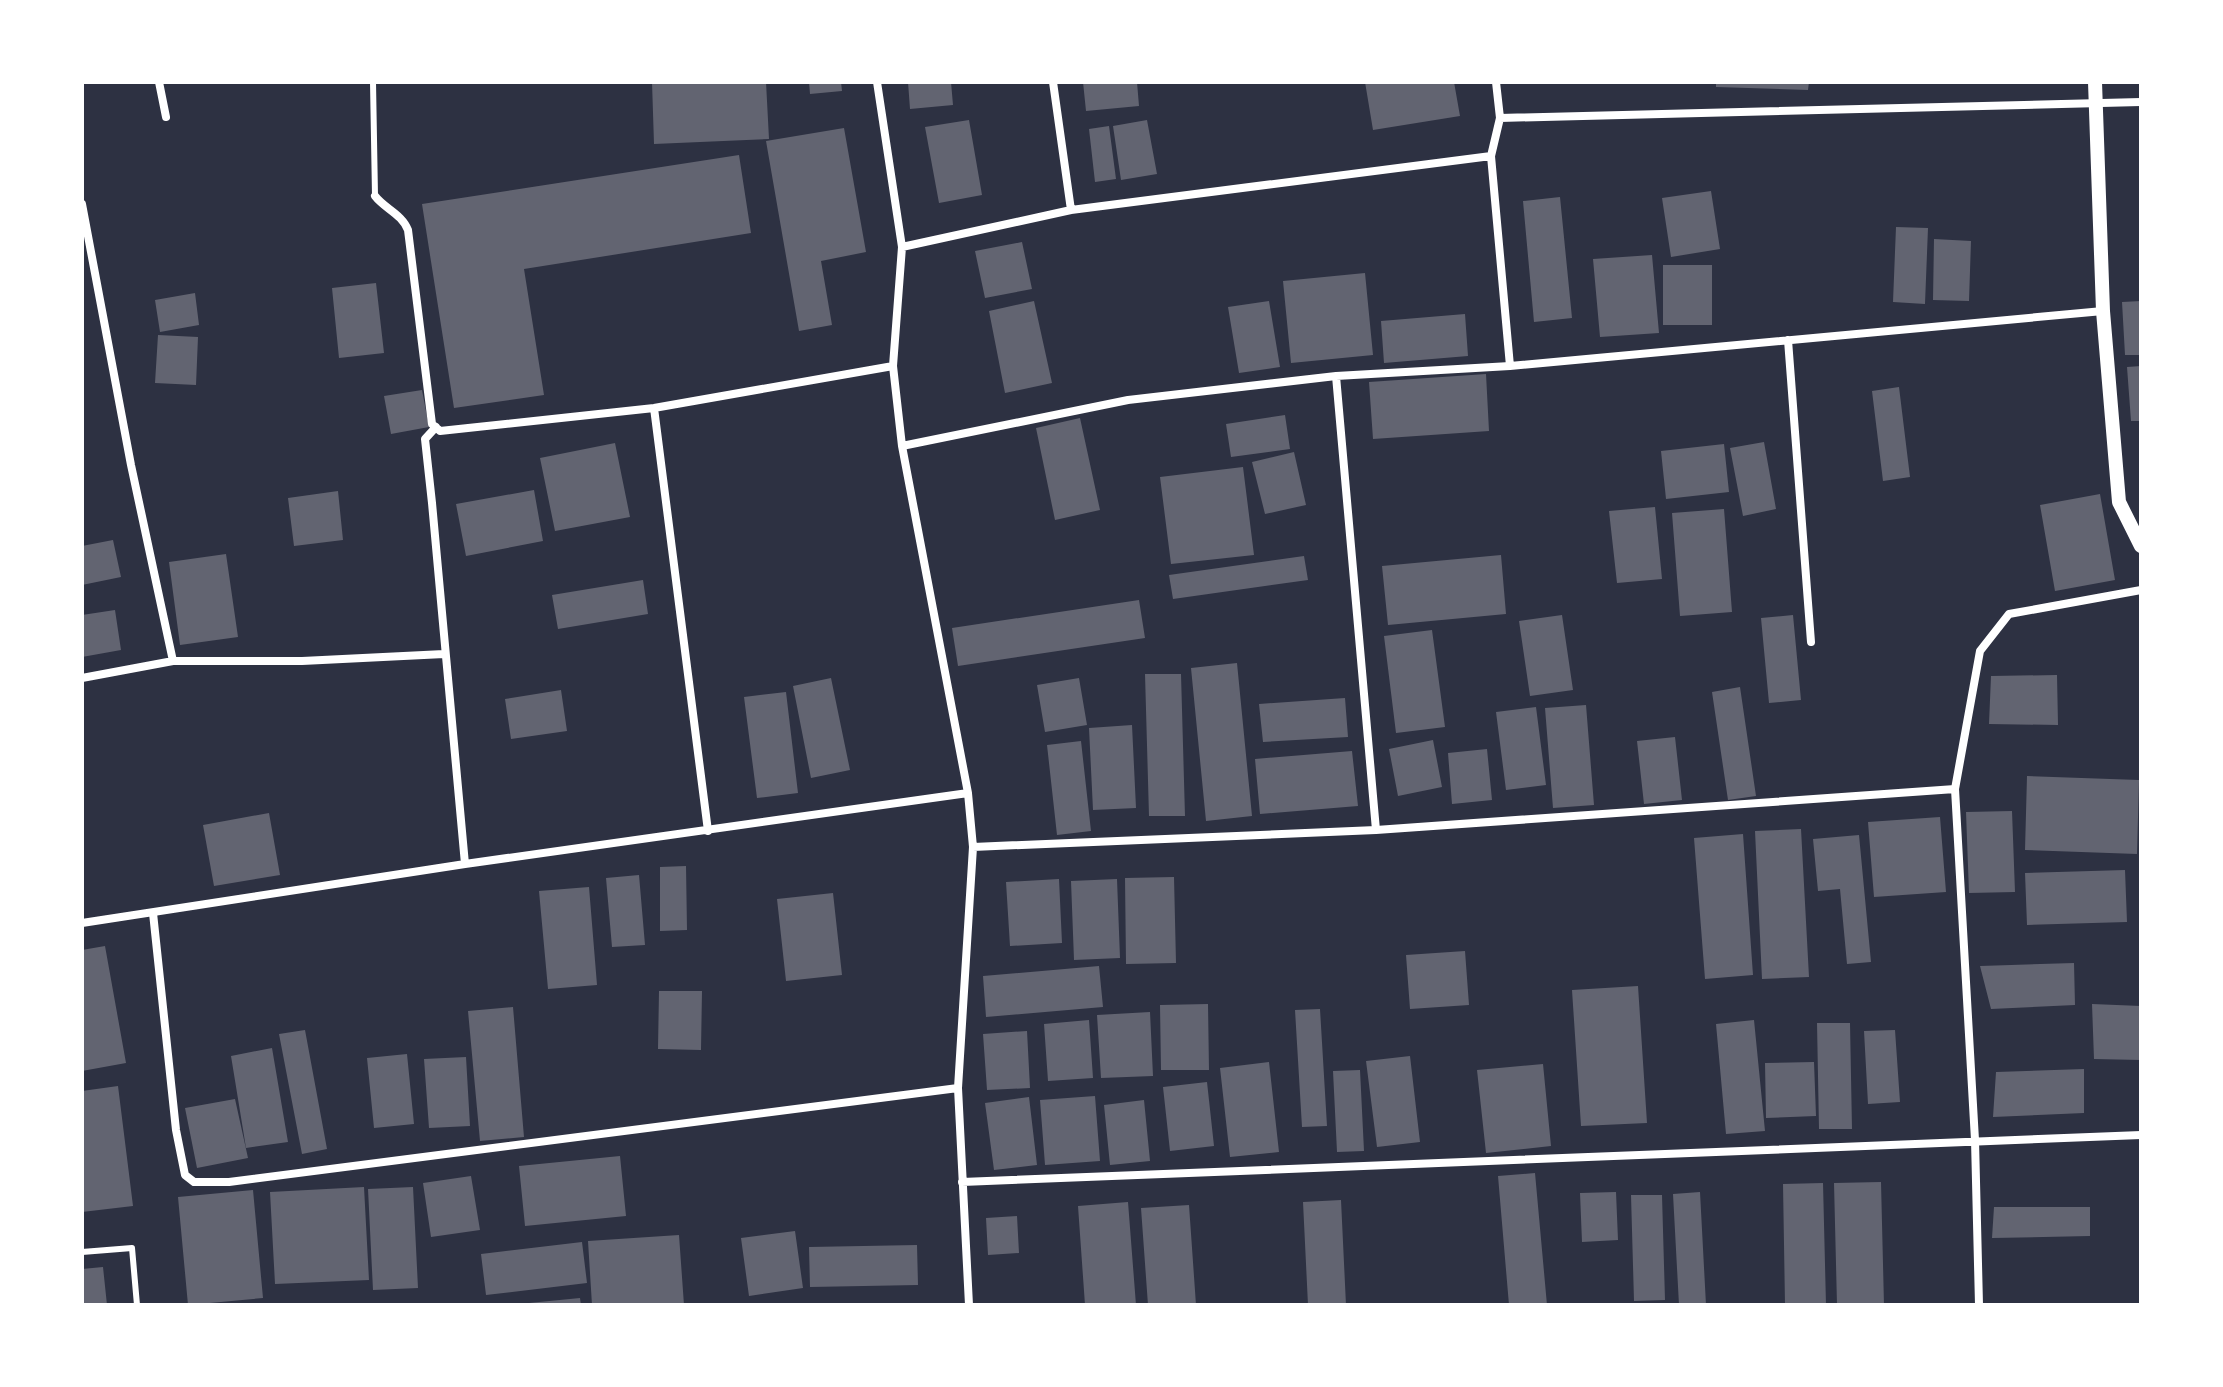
<svg xmlns="http://www.w3.org/2000/svg" width="2223" height="1387" viewBox="0 0 2223 1387" font-family="Signika,sans-serif">
  <rect width="100%" height="100%" fill="#2d3142"/>
  <path fill="#626471" d="M652 82H766L769 139 654 144Z
    M809 82H841L842 91 810 94Z
    M908 82H951L953 105 910 109Z
    M1083 82H1137L1139 106 1086 111Z
    M1365 82H1454L1460 116 1373 130Z
    M1716 82H1809L1808 90 1716 87Z
    M969 120 982 195 939 203 925 127Z
    M1147 120 1157 174 1121 180 1113 126Z
    M1109 126 1116 179 1095 182 1089 129Z
    M844 128 866 252 821 261 832 325 799 331 766 141Z
    M739 155 751 233 524 269 544 395 454 408 422 204Z
    M1711 191 1720 249 1671 257 1662 198Z
    M1560 197 1572 318 1534 322 1523 201Z
    M1896 227 1928 228 1925 304 1893 302Z
    M1934 239 1971 241 1969 301 1933 300Z
    M1022 242 1032 289 985 298 975 251Z
    M1652 255 1659 333 1600 337 1593 259Z
    M1663 265H1712V325H1663Z
    M1365 273 1373 355 1291 363 1283 281Z
    M376 283 384 353 339 358 332 288Z
    M195 293 199 325 160 332 155 300Z
    M1034 301 1052 383 1005 393 989 311Z
    M1269 301 1280 367 1239 373 1228 307Z
    M2141 301V355H2125L2122 302Z
    M1465 314 1468 356 1384 363 1381 321Z
    M158 335 198 337 196 385 155 383Z
    M2141 366V421H2131L2127 367Z
    M1486 374 1489 431 1373 439 1369 382Z
    M1899 387 1910 477 1883 481 1872 391Z
    M422 390 429 427 391 434 384 396Z
    M1285 415 1290 449 1231 457 1226 424Z
    M1080 418 1100 510 1055 520 1036 428Z
    M1764 442 1776 509 1743 516 1730 448Z
    M615 443 630 517 555 531 540 458Z
    M1724 444 1729 492 1666 499 1661 451Z
    M1294 452 1306 505 1265 514 1252 462Z
    M1243 467 1254 555 1171 564 1160 477Z
    M534 490 543 541 466 556 456 504Z
    M338 491 343 540 294 546 288 498Z
    M2100 494 2115 580 2055 591 2040 505Z
    M1655 507 1662 579 1617 583 1609 511Z
    M1724 509 1732 612 1680 616 1672 513Z
    M113 540 121 577 82 585V546Z
    M226 554 238 637 180 645 169 562Z
    M1501 555 1506 614 1388 625 1382 566Z
    M1304 556 1308 580 1173 599 1169 575Z
    M643 580 648 614 558 629 552 595Z
    M1139 600 1145 638 958 666 952 628Z
    M115 610 121 650 82 657V615Z
    M1562 615 1573 690 1530 696 1519 621Z
    M1793 615 1801 700 1769 703 1761 618Z
    M1432 630 1445 727 1396 733 1384 636Z
    M1237 663 1252 816 1206 821 1191 668Z
    M1145 674H1181L1185 816H1149Z
    M2057 675 2058 725 1989 724 1991 676Z
    M831 678 850 770 811 778 793 686Z
    M1079 678 1087 725 1045 732 1037 685Z
    M1740 687 1756 796 1728 800 1712 692Z
    M561 690 567 731 511 739 505 699Z
    M786 692 798 793 757 798 744 697Z
    M1345 698 1348 737 1263 742 1259 704Z
    M1586 705 1594 805 1553 808 1545 708Z
    M1536 707 1546 785 1506 790 1496 712Z
    M1132 725 1136 808 1093 810 1089 728Z
    M1675 737 1682 800 1644 804 1637 741Z
    M1433 740 1442 787 1398 796 1389 749Z
    M1081 741 1091 831 1057 835 1047 745Z
    M1487 749 1492 800 1452 804 1448 753Z
    M1352 751 1358 806 1260 814 1255 759Z
    M2027 776 2139 780 2137 854 2025 850Z
    M2012 811 2015 892 1969 893 1966 812Z
    M269 813 280 875 214 886 203 825Z
    M1940 817 1946 892 1874 897 1868 822Z
    M1801 829 1809 977 1762 979 1755 831Z
    M1743 834 1753 975 1705 979 1694 838Z
    M1859 835 1871 962 1847 964 1840 889 1818 891 1813 839Z
    M686 866 687 930 660 931V867Z
    M2125 870 2127 922 2027 925 2025 873Z
    M639 875 645 945 612 947 606 878Z
    M1174 877 1176 963 1126 964 1125 878Z
    M1059 879 1062 943 1010 946 1006 882Z
    M1117 879 1120 958 1074 960 1071 881Z
    M589 887 597 985 548 989 539 891Z
    M833 893 842 975 786 981 777 899Z
    M105 946 126 1063 82 1071V950Z
    M1465 951 1469 1005 1410 1009 1406 955Z
    M2074 963 2075 1005 1991 1009 1980 966Z
    M1099 966 1103 1007 986 1017 983 976Z
    M1638 986 1647 1123 1581 1126 1572 990Z
    M659 991H702L701 1050 658 1049Z
    M1208 1004 1209 1070H1161L1160 1005Z
    M2092 1004 2141 1006V1060L2094 1059Z
    M513 1007 524 1137 480 1141 468 1011Z
    M1320 1009 1327 1126 1302 1127 1295 1010Z
    M1150 1012 1153 1076 1101 1078 1097 1015Z
    M1089 1020 1093 1078 1048 1081 1044 1024Z
    M1754 1020 1765 1131 1726 1134 1716 1024Z
    M1817 1023H1850L1852 1129H1819Z
    M305 1030 327 1149 302 1154 279 1034Z
    M1895 1030 1900 1102 1868 1104 1864 1031Z
    M1027 1031 1030 1088 987 1090 983 1034Z
    M272 1048 288 1142 246 1148 231 1056Z
    M407 1054 414 1124 374 1128 367 1058Z
    M1410 1056 1420 1142 1377 1147 1366 1061Z
    M466 1057 470 1126 429 1128 424 1059Z
    M1269 1062 1279 1152 1230 1157 1220 1068Z
    M1814 1062 1816 1116 1766 1118 1765 1063Z
    M1543 1064 1551 1146 1486 1153 1477 1070Z
    M2084 1069V1113L1993 1117 1996 1072Z
    M1360 1070 1364 1151 1337 1152 1333 1071Z
    M1207 1082 1214 1146 1170 1151 1163 1087Z
    M118 1086 133 1206 82 1212V1091Z
    M1095 1096 1100 1161 1045 1165 1040 1100Z
    M1029 1097 1037 1165 994 1170 985 1103Z
    M235 1099 248 1158 197 1168 185 1108Z
    M1144 1100 1150 1161 1110 1165 1104 1105Z
    M620 1156 626 1216 525 1226 519 1166Z
    M1535 1173 1547 1305H1509L1498 1176Z
    M471 1176 480 1230 431 1237 423 1183Z
    M1881 1182 1884 1305H1837L1834 1183Z
    M1823 1183 1826 1305H1785L1783 1184Z
    M364 1187 369 1280 275 1284 270 1192Z
    M413 1187 418 1288 373 1290 368 1189Z
    M253 1190 263 1298 188 1305 178 1197Z
    M1616 1192 1618 1240 1582 1242 1580 1193Z
    M1700 1192 1706 1305H1679L1673 1194Z
    M1631 1195H1662L1665 1300 1634 1301Z
    M1341 1200 1346 1305H1308L1303 1202Z
    M1128 1202 1136 1305H1085L1078 1206Z
    M1189 1205 1196 1305H1148L1141 1208Z
    M1994 1207H2090V1236L1992 1238Z
    M1017 1216 1019 1253 988 1255 986 1218Z
    M795 1231 803 1288 749 1296 741 1238Z
    M679 1235 684 1305H592L588 1241Z
    M582 1242 587 1283 486 1295 481 1254Z
    M917 1245 918 1285 810 1287 809 1247Z
    M103 1267 107 1305H82V1269Z
    M580 1298 581 1305H530L529 1303Z"/>
  <g fill="none" stroke-linecap="round" stroke-linejoin="round">
    <path stroke="#fff" stroke-width="6" d="M373 82 375 196
      M82 1252 132 1248 137 1305"/>
    <path stroke="#fff" stroke-width="8" d="M159 82 166 117
      M877 82 902 247
      M1053 82 1071 210
      M1496 82 1500 118 1491 156 1510 366
      M1500 118 2141 102
      M375 196C385 209 402 214 408 230L432 424 440 431 654 408 893 366
      M82 204 131 465 173 661
      M1788 340 1811 642
      M1336 376 1376 830
      M654 408 708 831
      M436 427 425 439 432 503 465 864
      M902 446 1128 400 1336 376 1510 366 2103 311
      M82 678 173 661H302L444 654
      M973 847 1376 830 1955 789
      M153 913 176 1130 185 1175 194 1182H229L958 1088
      M82 923 465 864 968 793
      M962 1182 2141 1135
      M969 1305 958 1088 973 847 968 793 902 446 893 366 902 247 1071 210 1491 156
      M1979 1305 1975 1140 1955 789 1980 651 2009 614 2141 590"/>
    <path stroke="#fff" stroke-width="14" d="M2095 82 2103 311 2119 502 2141 546"/>
  </g>
  <rect width="2223" height="1387" fill="none" stroke="#ffffff" stroke-width="168"/>
</svg>
